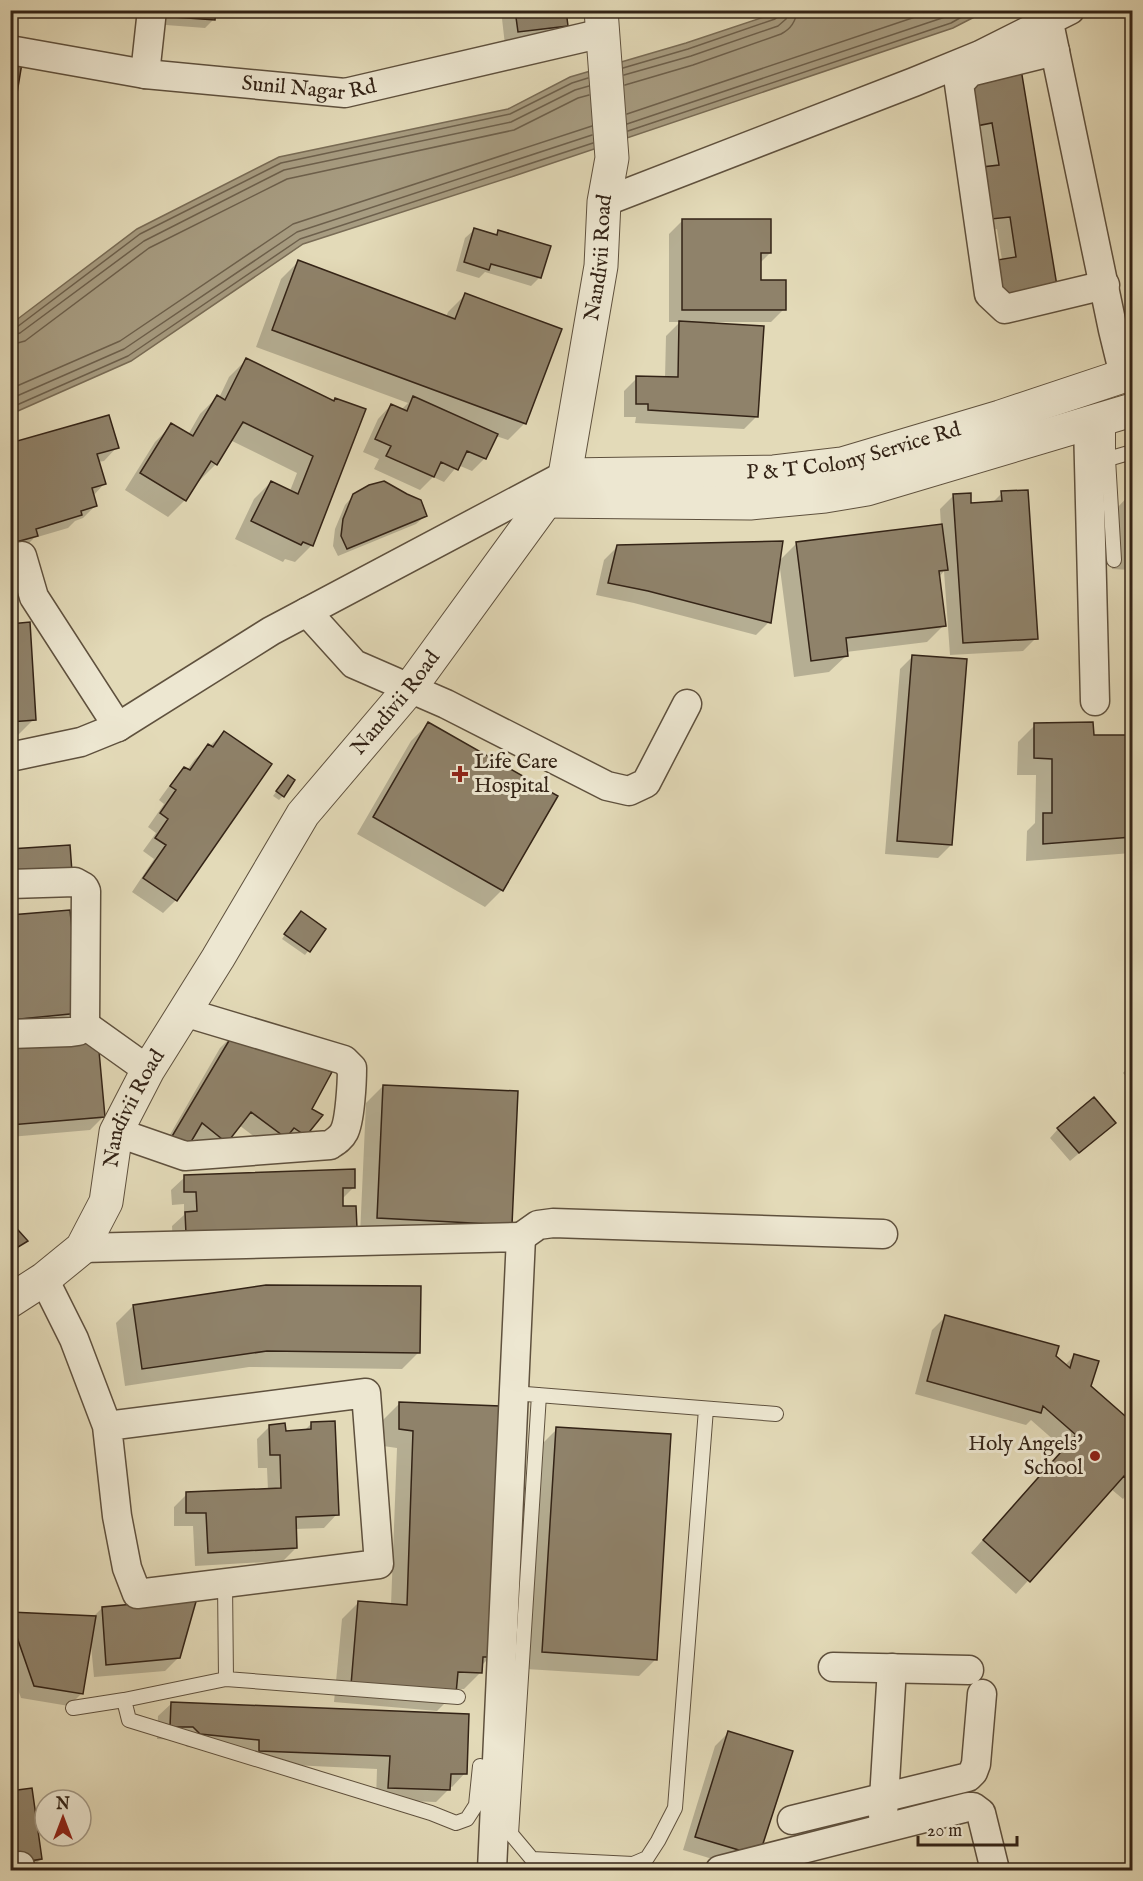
<svg xmlns="http://www.w3.org/2000/svg" width="1143" height="1881" viewBox="0 0 1143 1881" font-family="'IM FELL English',serif">
  <rect width="100%" height="100%" fill="#e3dab8"/>
  <filter id="stains"><feTurbulence type="fractalNoise" baseFrequency=".00333" numOctaves="4"/><feColorMatrix values="0 0 0 0 .2 0 0 0 0 .09 0 0 0 0 .02 0 0 0 .5 -.17"/></filter>
  <radialGradient id="worn" r=".72"><stop offset=".6" stop-color="#630" stop-opacity="0"/><stop offset="1" stop-color="#630" stop-opacity=".3"/></radialGradient>
  <path fill="#a79c81" stroke="#796c56" stroke-width="1.5" d="M782 11H986L953 28 514 176 303 244 131 361 11 414V324L137 229 279 157 508 109 570 77 686 43Z"/>
  <path fill="#0003" d="M167 10H214V19L205 28 166 25Z
    M501 10H564L566 25 553 38 505 45Z
    M1020 71 1055 285 1002 260 997 229 978 232 963 138Z
    M682 221 770 253 760 263V281L784 309 771 322H715L757 416 744 429 635 423 636 417H624V391L637 378H665L666 336 680 322H669V234Z
    M474 230 495 236 498 232 540 277 531 286 485 272 479 278 456 271 465 238Z
    M298 262 446 317 448 312 465 295 525 423 508 440 496 436 485 458 472 471 458 465 444 482 433 477 420 490 374 469 379 459 363 452 378 419 391 405 401 410 408 403 256 347 281 279Z
    M246 360 333 402 336 399 312 545 295 562 285 559 283 562 235 539 254 499 271 482 290 491 297 473 230 440 216 464 199 481 197 480 185 500 168 517 125 490 155 442 172 425 188 435 200 414 217 397 219 398 229 377Z
    M10 445 117 447 104 461 98 462 104 484 93 496 96 505 83 518 75 521 68 528 34 538 24 548 10 552Z
    M1132 492V570L1112 569 1118 507Z
    M1002 493 1036 638 1023 651 950 655 944 571 939 577 944 625 927 642 846 652 847 655 829 672 794 677 779 561 796 544 941 526 940 509 953 496 970 505 991 504Z
    M354 495 425 516 416 524 338 556 333 546 335 529 345 505Z
    M618 546 769 622 756 635 634 603 596 595 604 560Z
    M1132 602V694H1128Z
    M10 625 34 719 17 736 10 737Z
    M913 656 951 845 938 858 885 854 900 669Z
    M428 724 502 890 485 907 357 834 411 741Z
    M1035 725 1092 737 1132 736V853L1026 861 1027 831 1035 823 1036 775H1017L1018 742Z
    M224 733 176 900 163 913 132 892 154 859 143 851 156 833 148 827 164 804 159 800 172 782 185 769 187 770 195 759Z
    M284 781 283 796 279 800 273 796Z
    M10 917 79 1013 66 1026 10 1031Z
    M297 917 324 930 305 955 282 939Z
    M233 1035 310 1110 305 1135 272 1150 239 1125 213 1155 192 1138 160 1152 220 1048Z
    M10 1048 103 1117 90 1130 10 1137Z
    M1132 1063V1083L1123 1073Z
    M383 1086 510 1224 360 1235 366 1103Z
    M1058 1129 1105 1131 1070 1161 1050 1138Z
    M185 1177 354 1187 342 1199 173 1246 172 1226 184 1215V1204L172 1205 171 1190Z
    M10 1223 26 1241 10 1254Z
    M133 1306 419 1352 402 1369 249 1367 125 1386 116 1323Z
    M945 1317 1055 1356 1065 1365 1075 1355 1089 1387 1132 1424V1489L1123 1499 1111 1489 1016 1594 971 1553 1064 1449 1031 1420 1026 1425 915 1394 932 1330Z
    M400 1403 498 1407 490 1657 481 1666V1672L464 1689H455L454 1694 437 1711 334 1702 342 1619 359 1602 391 1605 397 1448 383 1446V1420Z
    M311 1424 337 1514 324 1528 295 1529 296 1548 283 1561 195 1566 193 1526H174V1507L187 1494 268 1490 267 1468H258L257 1439 270 1426 285 1432 304 1431Z
    M557 1429 656 1659 639 1676 526 1669 540 1446Z
    M102 1608 178 1658 165 1671 94 1677 91 1645 82 1693 69 1706 21 1698 10 1667V1613L93 1617Z
    M172 1703 465 1773 452 1787 449 1786V1789L436 1802 376 1800 377 1769 246 1763V1752L187 1747 179 1740 157 1739 158 1716Z
    M728 1733 745 1869 683 1850 715 1746Z
    M10 1793 41 1859 29 1870Z"/>
  <g fill="none" stroke-linecap="round" stroke-linejoin="round">
    <path stroke="#6d604c" stroke-width="1.5" d="M623 68 688 49 775 19 779 16 780 10
      M624 75 691 56 778 26 786 19 788 10
      M625 85 693 65 781 34C791 29 796 22 797 10
      M627 114 936 10
      M627 124 948 16 958 10
      M628 131 951 23 974 10
      M10 328 17 327 140 234 281 163 510 114 572 83 588 78
      M10 336 20 333 144 241 284 170 511 122 575 90 589 86
      M10 345 25 341 149 248 287 179 514 130 578 98 589 95
      M10 389 120 341 293 224 592 126
      M10 399 124 349 297 232 592 135
      M10 408 128 356 300 239 593 143"/>
  </g>
  <path fill="#8f826a" stroke="#332316" stroke-width="1.5" d="M175 10H216L215 20 174 17Z
    M515 10H566L568 26 518 32Z
    M10 61 22 63 15 105 10 116Z
    M1021 69 1057 286 1004 298 997 260 1016 257 1010 217 991 219 982 167 999 165 992 123 976 126 969 81Z
    M682 219H771V253H761V280H786V310H682Z
    M474 228 497 235 498 230 551 246 541 278 491 264 489 270 464 262Z
    M298 260 455 319 465 293 562 329 526 424 272 330Z
    M679 321 764 326 758 417 648 410V404H636V376L678 377Z
    M246 358 334 401 335 398 366 409 313 546 303 542 301 545 251 521 271 481 298 494 313 456 243 422 217 465 211 461 186 501 140 473 171 423 193 436 217 395 225 400Z
    M413 396 498 434 486 459 467 451 458 470 441 462 434 477 386 456 391 446 375 439 391 404 407 411Z
    M109 415 119 448 97 454 106 484 92 488 97 506 81 511 82 515 36 529 38 536 16 542 10 526V443Z
    M384 481 407 494 421 500 427 516 347 549 341 536 343 519 353 494 369 485Z
    M1028 490 1038 639 963 643 953 494 971 493V503L1002 501 1001 491Z
    M1132 506V553H1128Z
    M942 524 948 570 939 571 946 626 846 638 848 656 811 661 796 542Z
    M783 541 771 623 648 591 608 583 617 545Z
    M30 622 36 720 10 722V624Z
    M912 655 967 659 952 845 897 841Z
    M428 722 558 796 503 891 373 817Z
    M1093 722 1094 735H1132V837L1043 844V813H1052V759L1034 758V723Z
    M224 731 272 764 177 901 143 878 166 845 155 838 168 819 160 813 176 790 170 786 184 767 190 770 208 744 213 747Z
    M288 775 295 780 284 797 276 791Z
    M70 845 72 872 10 876V849Z
    M70 910 80 1013 10 1020V915Z
    M301 911 326 929 310 952 284 934Z
    M233 1034 332 1072 312 1109 323 1115 306 1136 294 1128 286 1138 251 1112 227 1143 202 1123 188 1147 171 1138Z
    M98 1040 105 1117 10 1125V1046Z
    M383 1085 518 1091 512 1225 377 1218Z
    M1094 1097 1116 1123 1079 1153 1057 1128Z
    M355 1169V1188H343V1206H356L357 1228 186 1234 185 1212 197 1211 196 1192H184V1175Z
    M10 1221 28 1241 10 1252Z
    M266 1285 421 1286 420 1353 267 1351 142 1369 133 1305Z
    M945 1315 1059 1346 1056 1356 1070 1368 1074 1354 1099 1361 1091 1386 1132 1422V1483L1124 1476 1030 1582 983 1540 1076 1435 1043 1406 1041 1413 927 1381Z
    M399 1402 500 1406 492 1657H483L482 1673 458 1672 456 1694 351 1685 358 1601 407 1605 413 1431 399 1429Z
    M335 1421 339 1515 296 1517 297 1548 208 1553 206 1513H186V1492L281 1488 280 1455H270L269 1425 285 1423 286 1431 311 1429V1422Z
    M556 1427 671 1434 657 1660 542 1652Z
    M197 1598 180 1658 106 1665 102 1607Z
    M10 1612 96 1616 83 1694 34 1686 10 1617Z
    M171 1702 469 1714 467 1774H451L450 1790 388 1788 390 1756 259 1751V1740L200 1734 193 1727H170Z
    M728 1731 793 1751 759 1856 695 1837Z
    M32 1788 42 1859 10 1864V1791Z"/>
  <g fill="none" stroke-linecap="round" stroke-linejoin="round">
    <defs>
      <path id="service" d="M1108 418V459L1114 560
        M1108 459 1132 452
        M513 1393 776 1414
        M539 1395 511 1834 532 1859 633 1864 647 1858 658 1841 675 1808 706 1409
        M225 1583 226 1679
        M458 1697 226 1679 124 1700 129 1720 431 1813 456 1823 467 1819 476 1805 480 1766
        M73 1708 124 1700"/>
      <g id="minor">
        <path d="M1051 32 1113 330 1124 375"/>
        <path id="s1" d="M10 50 145 74 345 93 603 33"/>
        <path d="M1055 51 970 72 959 84 989 294 1005 309 1105 285"/>
        <path d="M145 74 152 10"/>
        <path d="M604 202 914 82 980 55 1070 10"/>
        <path d="M1088 424 1095 701"/>
        <path d="M22 556 34 597 118 727"/>
        <path d="M307 612 354 664 446 704 607 786 629 791 646 783 687 704"/>
        <path d="M10 757 81 742 118 727 271 631 565 475"/>
        <path d="M10 884 75 882 84 887 86 891 85 1025 78 1031 71 1032 10 1034"/>
        <path d="M85 1025 148 1070"/>
        <path d="M116 1132 185 1156 330 1145C336 1141 341 1138 344 1132 350 1121 352 1082 352 1068L344 1060 184 1012"/>
        <path d="M521 1237 538 1225 553 1223 883 1234"/>
        <path d="M82 1248 521 1237 492 1870"/>
        <path d="M44 1279 74 1339 107 1426 117 1516 127 1568 137 1594 379 1564 366 1393 107 1426"/>
        <path d="M833 1667 969 1670"/>
        <path d="M883 1815 892 1668"/>
        <path d="M792 1820 968 1777 973 1772 976 1764 982 1694"/>
        <path d="M10 1868 20 1866"/>
        <path d="M720 1870 968 1807H973L981 1813 995 1870"/>
      </g>
      <g id="tertiary">
        <path id="s2" d="M565 475 774 472 842 464 1000 417 1132 373"/>
        <path d="M545 501 750 503 825 496 867 489 1132 410"/>
        <path id="s3" d="M10 1301 44 1279 82 1248 106 1202 116 1132 148 1070 218 958 303 814 410 688 565 475 601 266 604 202 612 158 601 10"/>
      </g>
    </defs>
    <use href="#service" stroke="#5f513e" stroke-width="16"/>
    <use href="#minor" stroke="#5f513e" stroke-width="31"/>
    <use href="#tertiary" stroke="#5f513e" stroke-width="35"/>
    <use href="#service" stroke="#ede7d1" stroke-width="14"/>
    <use href="#minor" stroke="#ede7d1" stroke-width="28"/>
    <use href="#tertiary" stroke="#ede7d1" stroke-width="33"/>
  </g>
  <g fill="#8f2418" stroke="#ede7d1" stroke-width="2">
    <path d="M457 765h6v6h6v6h-6v6h-6v-6h-6v-6h6z"/>
    <circle cx="1095" cy="1456" r="6"/>
  </g>
  <g text-anchor="middle" dominant-baseline="central" stroke-width="6" stroke-linejoin="round" paint-order="stroke">
    <g font-size="21" fill="#332316" stroke="#ede7d1">
      <text stroke="none"><textPath href="#s1" startOffset="302">Sunil Nagar Rd</textPath></text>
      <text stroke="none"><textPath href="#s3" startOffset="1230">Nandivii Road</textPath></text>
      <text stroke="none"><textPath href="#s2" startOffset="291">P &amp; T Colony Service Rd</textPath></text>
      <text stroke="none"><textPath href="#s3" startOffset="726">Nandivii Road</textPath></text>
      <text stroke="none"><textPath href="#s3" startOffset="240">Nandivii Road</textPath></text>
    </g>
    <g font-size="21" fill="#332316" stroke="#ede7d1" text-anchor="start">
      <text x="474" y="762">Life Care<tspan x="474" dy="24">Hospital</tspan></text>
      <text x="1083" y="1444" text-anchor="end">Holy Angels'<tspan x="1083" dy="24">School</tspan></text>
    </g>
  </g>
  <rect width="1143" height="1881" fill="none" stroke="#e3dab8" stroke-width="36"/>
  <rect x="12" y="12" width="1119" height="1857" fill="none" stroke="#332316" stroke-width="3"/>
  <rect x="18" y="18" width="1107" height="1845" fill="none" stroke="#332316" stroke-width="1.5"/>
  <g transform="translate(63 1818)"><circle r="28" fill="#ede7d1" stroke="#a39986" stroke-width="1.5"/>
  <path d="M0-4.5L10 22L0 15L-10 22Z" fill="#8f2418"/>
  <text y="-9" font-size="16" font-weight="bold" text-anchor="middle" fill="#332316">N</text>
  </g>
  <path d="M918 1836v9h99v-9" fill="none" stroke="#332316" stroke-width="3"/>
  <text x="927" y="1836" font-size="18" fill="#332316" stroke="#ede7d1" stroke-width="4.5" paint-order="stroke">20 m</text>
  <rect width="100%" height="100%" filter="url(#stains)"/>
  <rect width="100%" height="100%" fill="url(#worn)"/>
</svg>
